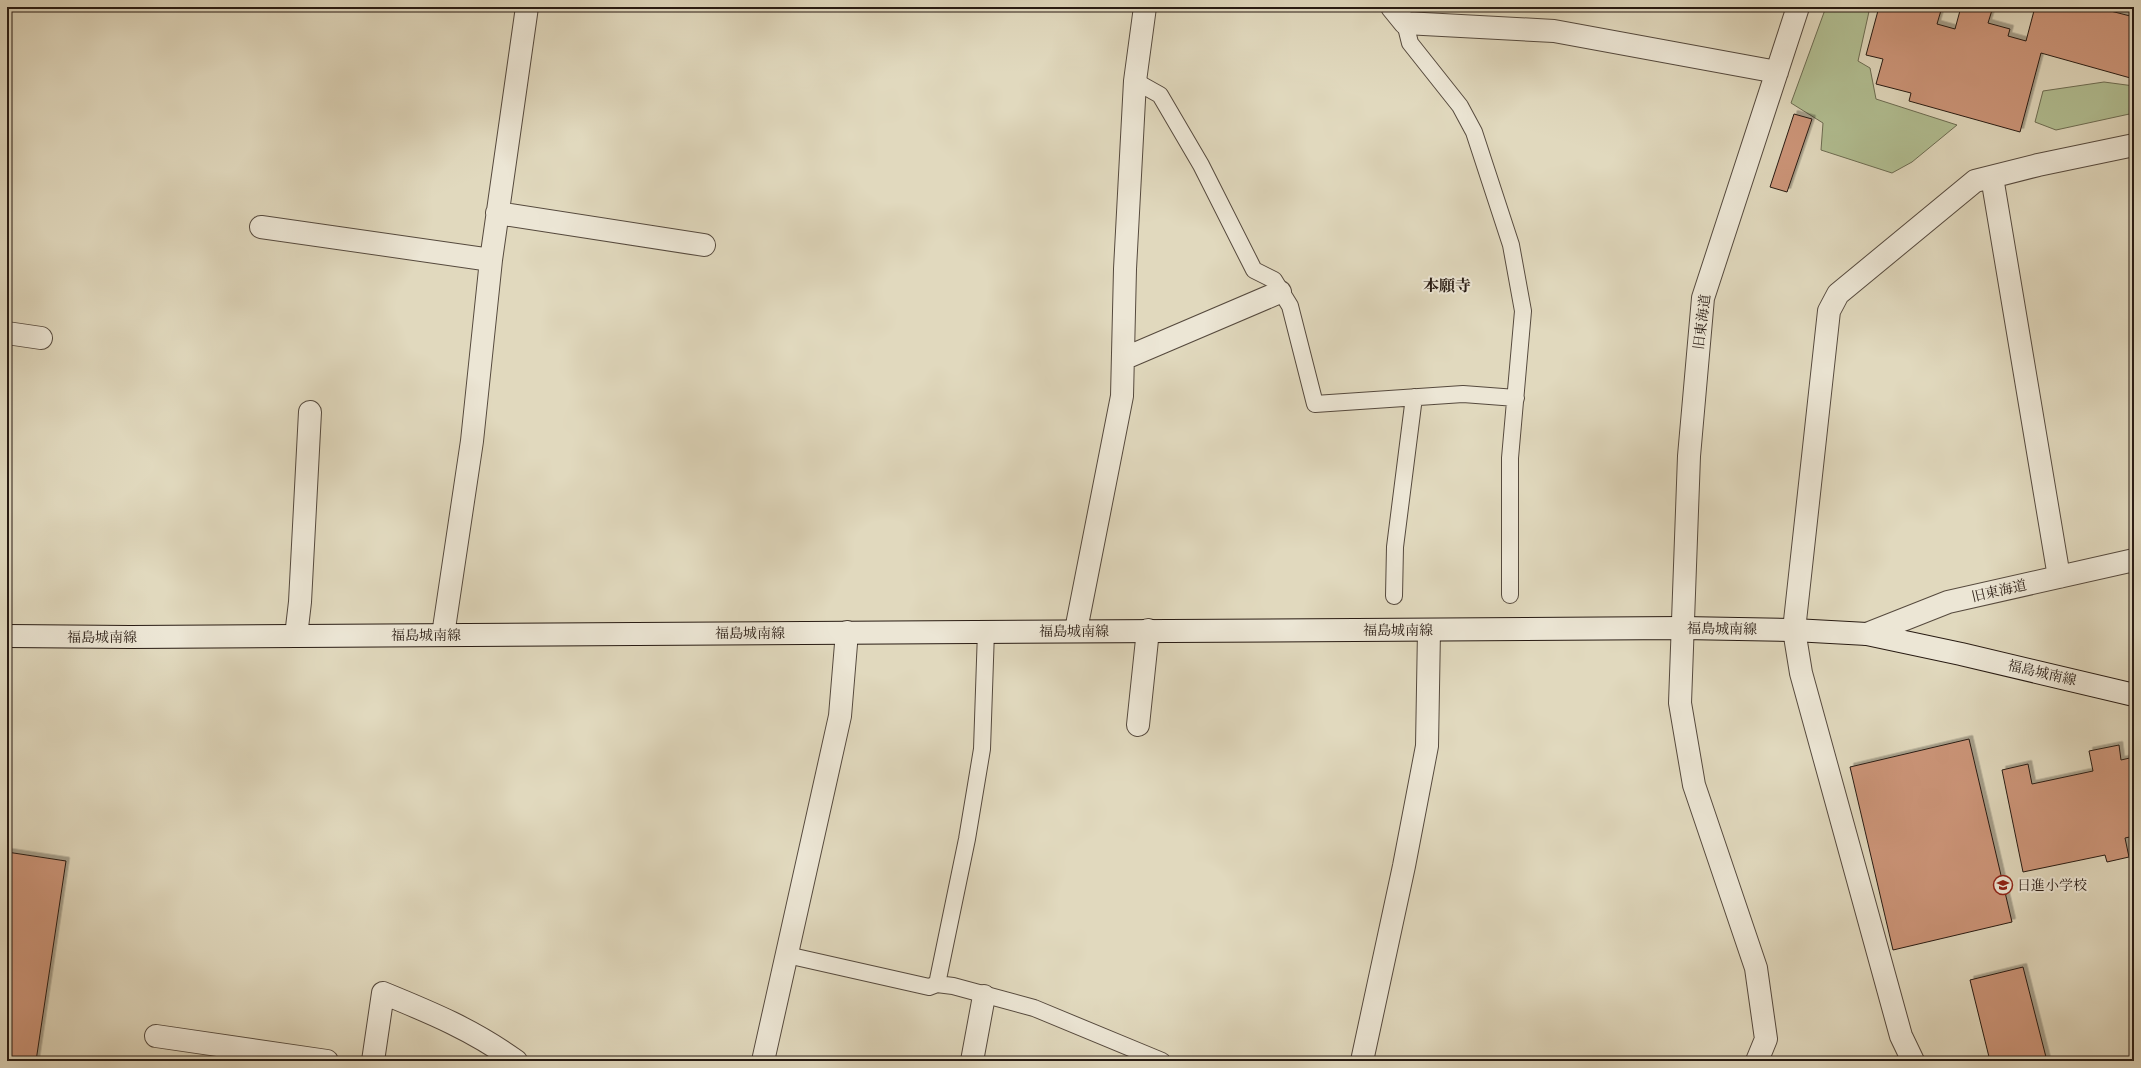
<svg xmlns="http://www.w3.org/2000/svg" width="2141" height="1068" viewBox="0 0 2141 1068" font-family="'IM FELL Great Primer','Noto Serif JP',serif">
  <defs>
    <filter id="shadow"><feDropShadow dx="3.5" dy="-3.5" stdDeviation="0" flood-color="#0004"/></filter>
  </defs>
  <rect width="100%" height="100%" fill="#e1d9be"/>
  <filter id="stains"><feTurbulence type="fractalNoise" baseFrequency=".005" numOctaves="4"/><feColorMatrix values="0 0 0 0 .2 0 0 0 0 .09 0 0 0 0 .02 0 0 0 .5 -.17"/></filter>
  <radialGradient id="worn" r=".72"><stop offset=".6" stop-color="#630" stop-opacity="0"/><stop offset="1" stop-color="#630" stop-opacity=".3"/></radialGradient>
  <path fill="#b2bf93" stroke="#6d6d53" d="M1826 7H1870L1858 61 1870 68 1876 99 1957 125 1912 162 1892 173 1821 150 1823 123 1791 103Z
    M2104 82 2134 86V113L2056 130 2035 122 2043 91Z"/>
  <path fill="#cd967a" stroke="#281b13" filter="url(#shadow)" d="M1879 7H1942L1937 24 1955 29 1961 7H1993L1988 23 2010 29 2008 36 2026 41 2035 7H2095L2134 17V79L2041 53 2020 132 1909 101 1911 93 1876 84 1883 59 1866 55Z
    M1794 114 1812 119 1787 192 1770 187Z
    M1969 739 2012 922 1893 950 1850 767Z
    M2119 745 2121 760 2134 757V836L2125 838 2129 857 2107 862 2105 855 2023 872 2002 770 2028 764 2032 784 2093 771 2089 751Z
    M7 852 66 861 36 1061H7Z
    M2023 967 2047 1061H1990L1970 980Z"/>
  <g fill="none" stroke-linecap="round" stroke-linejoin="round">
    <defs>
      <path id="service" d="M1405 23 1410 43 1460 106 1474 132 1511 245 1523 311 1510 458V595
        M1135 81 1160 95 1201 165 1254 270 1274 280 1290 306 1315 404 1463 394 1516 398
        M1394 596 1395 547 1414 397
        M787 955 929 987 937 984 953 986 1034 1008 1162 1061
        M937 984 967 839 982 749 986 631"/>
      <path id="minor" d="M1392 7 1405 23 1554 31 1777 72
        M1992 177 2059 577
        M497 213 704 245
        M261 227 491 260
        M7 333 41 338
        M1123 359 1280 292
        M1076 630 1122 396 1125 269 1135 81 1145 7
        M1867 634 1948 602 2134 560
        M443 635 472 441 491 260 527 7
        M296 636 300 602 310 412
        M1138 725 1148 630
        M156 1036 327 1061
        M373 1061 383 993C432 1013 473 1030 516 1061
        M763 1061 840 716 847 632
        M972 1061 984 996
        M1362 1061 1404 866 1427 746 1429 630
        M1757 1061 1766 1039 1756 968 1694 785 1680 703 1689 456 1703 298 1798 7
        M1913 1061 1901 1036 1801 673 1794 630 1829 311 1838 294 1975 181 2038 165 2134 145"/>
      <path id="secondary" d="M7 636 130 637 1683 628 1794 630 1867 634 1961 654 2134 695"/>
    </defs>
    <use href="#service" stroke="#564a3e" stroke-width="18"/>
    <use href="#minor" stroke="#564a3e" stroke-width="24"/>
    <use href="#secondary" stroke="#281b13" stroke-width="24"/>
    <use href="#service" stroke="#ece6d5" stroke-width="16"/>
    <use href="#minor" stroke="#ece6d5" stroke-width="22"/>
    <use href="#secondary" stroke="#ece6d5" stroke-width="22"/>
  </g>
  <defs>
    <symbol id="school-ring" viewBox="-11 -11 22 22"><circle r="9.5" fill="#ece6d5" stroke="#8f2418" stroke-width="1.5"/><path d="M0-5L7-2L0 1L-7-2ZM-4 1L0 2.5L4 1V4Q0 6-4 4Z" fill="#8f2418"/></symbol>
  </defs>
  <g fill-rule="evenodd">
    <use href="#school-ring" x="1992" y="874" width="22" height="22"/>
  </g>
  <g text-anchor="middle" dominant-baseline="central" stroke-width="4" stroke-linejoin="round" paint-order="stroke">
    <g font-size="14" fill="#281b13" stroke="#ece6d5">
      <text transform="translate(1702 322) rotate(-83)">旧東海道</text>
      <text transform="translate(1999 591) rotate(-13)">旧東海道</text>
      <text transform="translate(1722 629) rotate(1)">福島城南線</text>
      <text x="1398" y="630">福島城南線</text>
      <text x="1074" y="631">福島城南線</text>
      <text x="750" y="633">福島城南線</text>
      <text x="426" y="635">福島城南線</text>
      <text x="102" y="637">福島城南線</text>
      <text transform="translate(2042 673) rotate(13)">福島城南線</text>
    </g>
    <g font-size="14" fill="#281b13" stroke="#ece6d5" text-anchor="start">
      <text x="2017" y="885">日進小学校</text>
    </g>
    <g font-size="16" font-weight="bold" fill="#281b13" stroke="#ece6d5">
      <text x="1447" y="285">本願寺</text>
    </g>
  </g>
  <rect width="2141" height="1068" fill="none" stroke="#e1d9be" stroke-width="24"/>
  <rect x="8" y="8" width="2125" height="1052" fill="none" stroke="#281b13" stroke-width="2"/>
  <rect x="12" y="12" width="2117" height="1044" fill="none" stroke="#281b13"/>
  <rect width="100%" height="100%" filter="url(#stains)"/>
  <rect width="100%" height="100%" fill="url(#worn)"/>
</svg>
